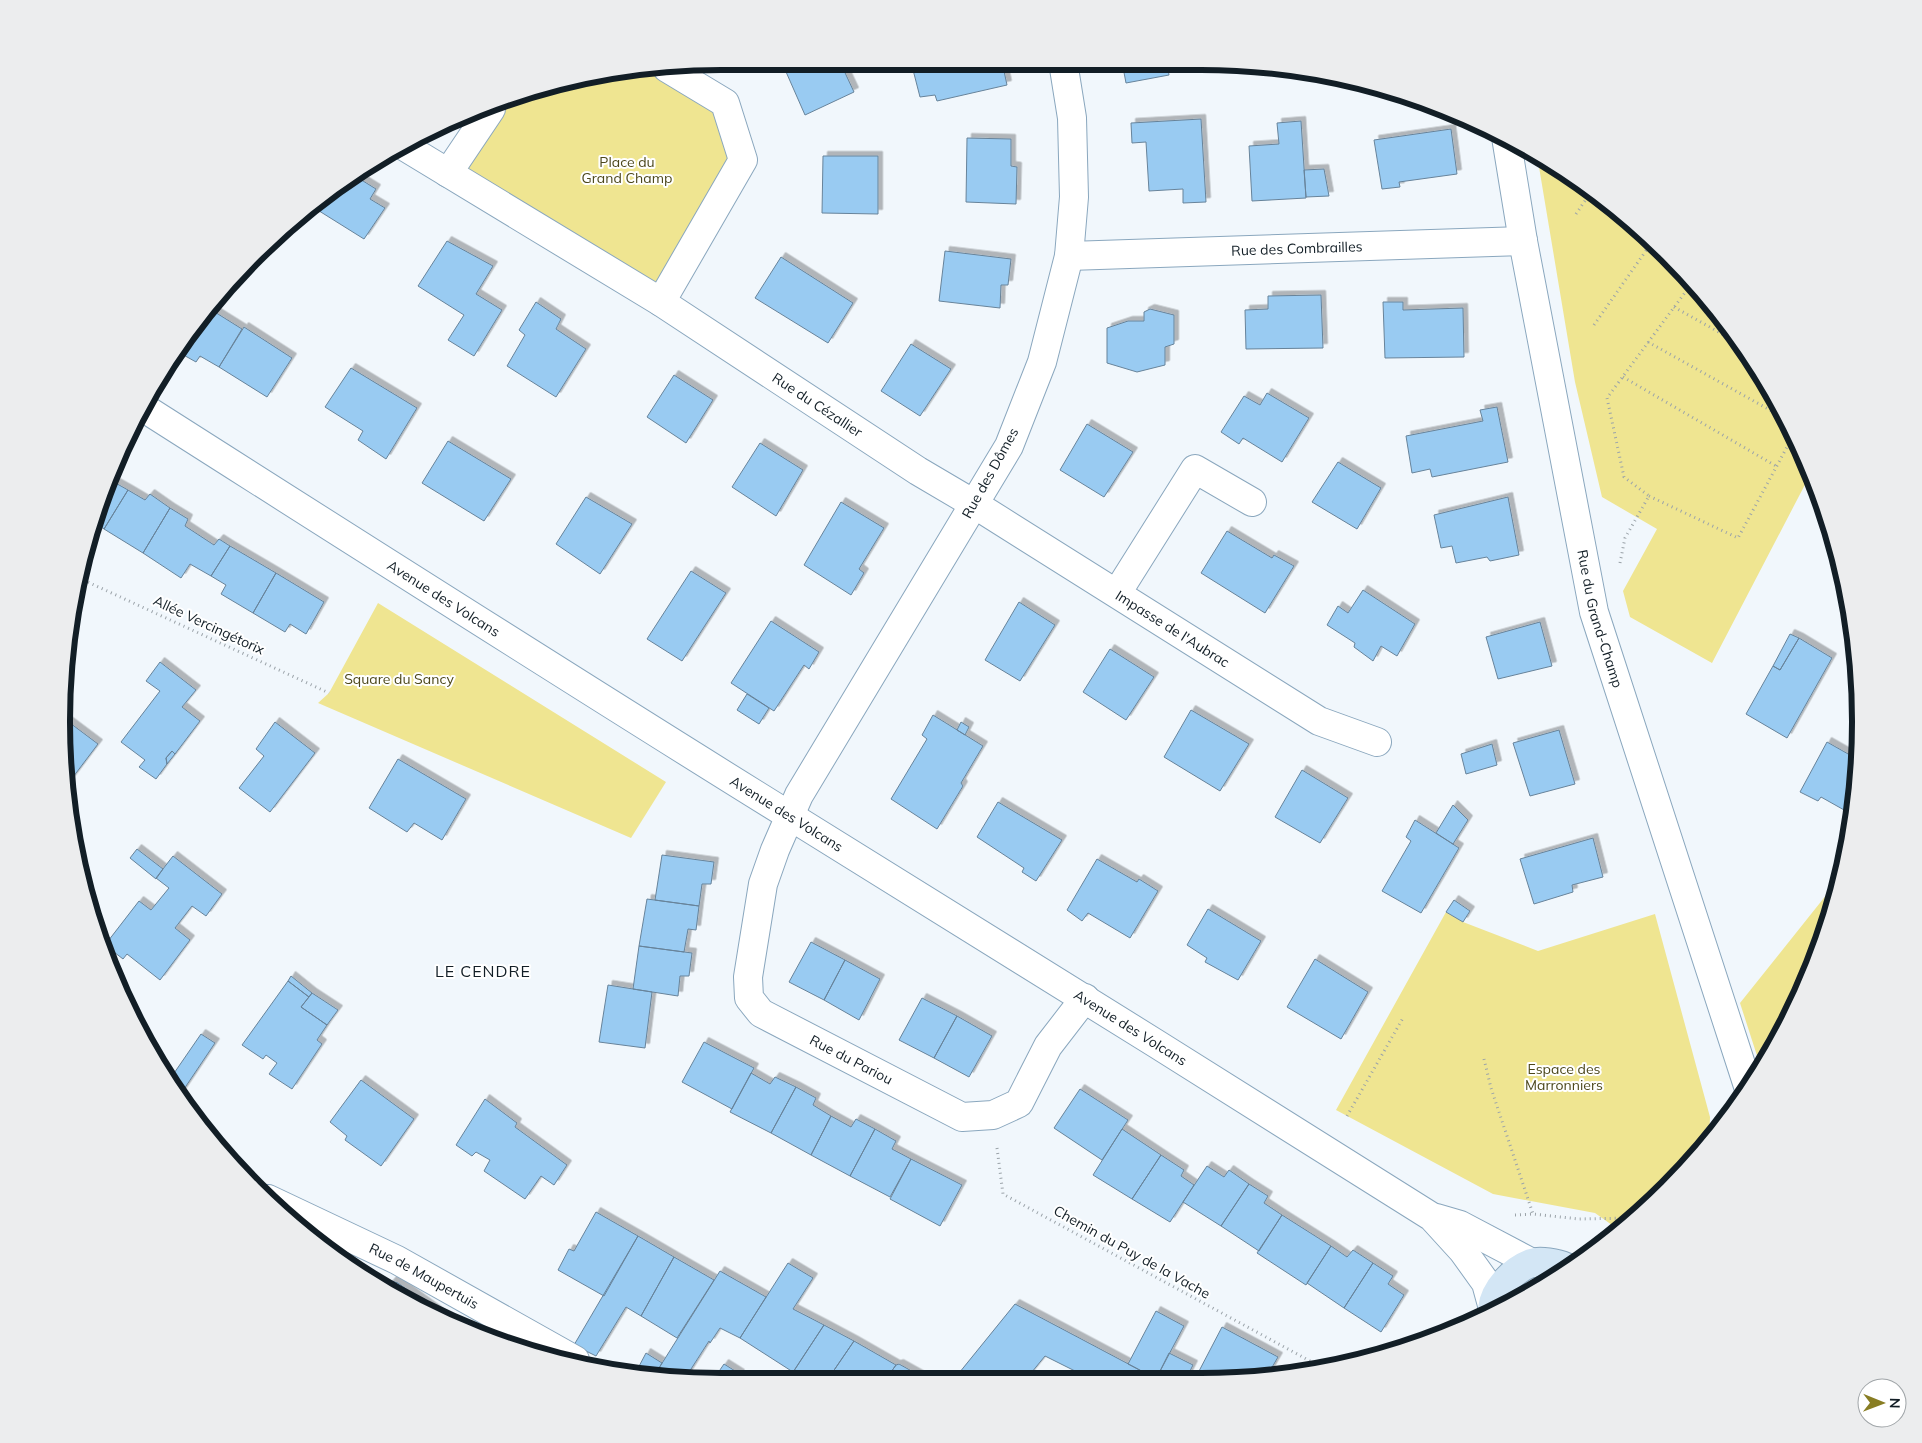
<svg xmlns="http://www.w3.org/2000/svg" width="1922" height="1443" viewBox="0 0 1922 1443" font-family="Mulish,sans-serif">
  <defs>
    <filter id="shadow"><feDropShadow dx="4.5" dy="-4.5" stdDeviation="0" flood-color="#0004"/></filter>
  </defs>
  <rect width="100%" height="100%" fill="#f1f7fc"/>
  <path fill="#efe591" d="M667 68 725 103 743 160 661 302 448 173 491 109 550 84Z
    M1537 155 1568 173 1667 254 1724 320 1793 430 1810 475 1712 663 1630 617 1623 591 1657 529 1602 497 1575 382Z
    M378 603 666 782 631 838 318 703 329 693Z
    M1839 879 1826 934 1772 1052 1761 1068 1740 1003Z
    M1446 912 1463 922 1538 951 1655 914 1710 1117 1709 1141 1697 1157 1619 1230 1595 1213 1493 1194 1336 1110Z"/>
  <path fill="#99cbf2" stroke="#67839a" filter="url(#shadow)" d="M791 61 840 62 854 92 805 115 783 65Z
    M911 62H1002L1007 85 937 101 935 95 920 97Z
    M1122 62H1167L1169 75 1126 83Z
    M1201 119 1206 202 1183 203V189L1149 191 1146 142 1132 143 1131 123Z
    M1301 121 1306 198 1252 201 1249 146 1279 144 1277 123Z
    M1451 129 1457 174 1399 182 1400 187 1382 189 1374 140Z
    M967 138 1011 139V166L1017 167 1016 204 966 202Z
    M823 156H878V214L822 213Z
    M1324 169 1329 196 1306 197 1304 170Z
    M355 176 376 189 370 199 385 208 364 239 316 209 322 200Z
    M447 241 493 266 476 294 502 310 474 356 448 340 464 315 418 286Z
    M945 251 1011 259 1008 285H1001L1000 308 939 301Z
    M781 257 853 303 828 343 755 298Z
    M1321 295 1323 348 1246 349 1245 310 1268 309V296Z
    M536 302 561 319 556 329 586 349 556 397 507 366 525 335 519 330Z
    M1383 302H1403V310L1463 308 1464 357 1385 358Z
    M210 309 242 329 219 367 200 356 196 362 180 353Z
    M1150 309 1174 315V344L1165 347V365L1137 372 1107 363V328L1128 321H1144V312Z
    M244 327 292 358 267 397 219 367Z
    M911 344 951 369 920 416 881 391Z
    M351 368 417 408 386 459 358 440 363 431 325 407Z
    M674 375 713 400 686 443 647 417Z
    M1267 393 1309 418 1282 462 1243 438 1239 444 1221 432 1244 396 1260 405Z
    M1497 407 1508 462 1432 477 1430 469 1412 473 1406 436 1483 421 1480 410Z
    M1087 424 1133 452 1104 497 1060 470Z
    M448 441 511 479 484 521 422 483Z
    M760 443 803 470 776 516 732 487Z
    M1338 462 1381 488 1357 529 1312 502Z
    M112 481 128 490 104 529 97 524Z
    M128 490 145 500 150 494 170 508 143 553 104 529Z
    M586 497 632 524 600 574 556 544Z
    M1508 497 1519 555 1490 561 1487 557 1456 563 1452 546 1441 548 1434 515Z
    M841 502 884 528 859 569 864 573 851 595 804 565Z
    M170 508 188 519 185 526 214 545 219 539 230 546 211 576 190 564 181 578 143 553Z
    M1227 531 1272 558 1274 555 1294 566 1265 613 1201 573Z
    M230 546 276 573 253 613 221 594 226 585 211 576Z
    M691 571 726 593 682 661 647 639Z
    M276 573 324 602 306 634 290 624 285 632 253 613Z
    M1363 590 1415 624 1397 656 1381 646 1373 661 1354 647 1355 643 1327 625 1338 606 1348 613Z
    M1019 602 1055 625 1020 681 985 660Z
    M771 621 819 652 809 669 804 665 774 711 731 683Z
    M1540 622 1552 666 1498 679 1486 637Z
    M1790 634 1799 638 1780 670 1773 666Z
    M1799 638 1832 658 1787 738 1746 714 1773 666 1780 670Z
    M1110 649 1154 677 1126 720 1083 692Z
    M160 662 196 690 182 707 200 721 175 754 172 751 166 758 167 764 156 779 139 767 145 760 121 742 160 691 146 681Z
    M747 694 769 708 759 724 737 710Z
    M1191 710 1249 744 1220 791 1164 757Z
    M933 715 983 746 961 783 963 786 937 829 891 799 927 739 922 735Z
    M66 720 98 744 67 785 63 765Z
    M275 722 315 753 270 812 239 788 264 756 256 749Z
    M961 722 969 727 965 735 957 730Z
    M1559 730 1575 784 1530 796 1513 743Z
    M1827 742 1857 759 1853 815 1821 797 1818 801 1800 792Z
    M1492 744 1497 765 1466 774 1461 754Z
    M172 751 175 754 167 764 166 758Z
    M398 759 466 799 442 840 414 823 407 832 369 808Z
    M1302 770 1348 798 1320 843 1275 817Z
    M998 802 1062 840 1036 881 1022 872 1024 868 977 837Z
    M1453 805 1468 820 1453 844 1436 833Z
    M1415 820 1459 848 1421 913 1382 891 1411 841 1406 837Z
    M1593 838 1603 877 1572 885 1573 892 1534 904 1520 859Z
    M137 849 163 869 156 879 130 858Z
    M662 855 714 862 711 884H702L699 906 655 900Z
    M173 856 222 894 206 916 192 906 175 928 190 940 160 980 127 954 123 959 105 945 139 901 151 910 169 888 156 878Z
    M1097 859 1137 882 1139 879 1158 891 1130 938 1088 913 1082 921 1067 910Z
    M647 899 699 906 696 930 688 929 684 952 639 946Z
    M1454 900 1470 911 1463 922 1446 912Z
    M1208 909 1261 941 1238 980 1205 962 1207 958 1187 945Z
    M811 942 845 960 824 1000 789 982Z
    M639 946 692 953 689 976H680L678 996 633 989Z
    M1315 959 1368 992 1341 1039 1287 1007Z
    M845 960 880 979 859 1020 824 1000Z
    M291 976 312 993 309 997 288 981Z
    M288 981 309 997 301 1007 327 1025 317 1040 322 1044 292 1089 269 1074 277 1063 266 1055 263 1059 242 1045Z
    M608 985 652 992 645 1048 599 1042Z
    M312 993 338 1010 327 1025 301 1007Z
    M922 998 957 1016 934 1058 899 1040Z
    M957 1016 992 1036 969 1077 934 1058Z
    M201 1034 215 1043 180 1095 170 1079Z
    M704 1042 754 1068 732 1109 682 1082Z
    M751 1073 770 1084 775 1077 796 1087 771 1133 730 1112Z
    M361 1080 414 1119 381 1166 345 1140 347 1136 330 1122Z
    M796 1087 816 1098 813 1105 831 1116 811 1155 771 1133Z
    M1080 1089 1128 1120 1102 1160 1054 1128Z
    M485 1099 517 1123 515 1127 567 1165 554 1185 541 1176 525 1199 484 1171 490 1160 476 1152 472 1156 456 1145Z
    M831 1116 851 1127 856 1119 875 1129 850 1176 811 1155Z
    M875 1129 896 1141 892 1149 911 1159 890 1197 850 1176Z
    M1122 1129 1161 1155 1132 1199 1093 1175Z
    M1161 1155 1184 1170 1181 1176 1194 1185 1170 1222 1132 1199Z
    M911 1159 962 1185 940 1226 890 1199Z
    M1207 1166 1224 1177 1229 1170 1249 1184 1221 1226 1183 1202Z
    M1249 1184 1268 1196 1264 1203 1282 1215 1259 1251 1221 1226Z
    M596 1212 638 1236 604 1296 558 1270 569 1249 574 1251Z
    M1282 1215 1331 1246 1306 1285 1257 1253Z
    M638 1236 674 1257 641 1316 626 1307 596 1356 574 1345Z
    M1331 1246 1347 1257 1353 1250 1373 1263 1344 1308 1307 1283Z
    M674 1257 714 1280 677 1338 641 1316Z
    M788 1263 813 1278 793 1309 824 1325 793 1372 740 1338Z
    M1373 1263 1393 1276 1388 1284 1404 1295 1381 1332 1344 1308Z
    M720 1271 766 1297 740 1338 720 1328 710 1343 709 1341 684 1380 654 1376Z
    M392 1281 398 1283 445 1317 392 1293 385 1289Z
    M1015 1304 1068 1332 1153 1377H1087L1045 1356 1027 1378H955Z
    M1156 1311 1184 1326 1157 1377H1153L1128 1364Z
    M824 1325 854 1341 828 1379 788 1380Z
    M1222 1327 1278 1357 1267 1376 1205 1377 1198 1373Z
    M854 1341 896 1365 886 1379H828Z
    M646 1353 662 1363 654 1376 636 1372Z
    M1169 1353 1193 1365 1187 1377H1157Z
    M724 1364 740 1374 736 1380H713Z
    M899 1364 926 1379H886L896 1365Z"/>
  <g fill="none" stroke-linecap="round" stroke-linejoin="round">
    <defs>
      <g id="minor">
        <path id="s1" d="M1063 62 1072 118 1074 197 1069 256 1042 362 1009 446 799 795 775 850 763 884 748 977 749 998 761 1013 962 1117 993 1115 1019 1103 1048 1046 1085 998"/>
        <path id="s2" d="M1506 137 1523 241 1594 612 1748 1086"/>
        <path id="s3" d="M402 145 661 302 918 471 974 504 1319 721 1377 742"/>
        <path d="M448 173 491 109"/>
        <path id="s4" d="M1069 256 1523 241"/>
        <path d="M661 302 743 160 725 103 667 68"/>
        <path id="s5" d="M144 408C359 545 574 682 790 816 1004 949 1219 1082 1432 1217L1463 1251 1486 1283 1492 1305"/>
        <path d="M1117 593 1195 469 1252 502"/>
        <path id="s6" d="M268 1199 397 1260 575 1360"/>
        <path d="M1436 1218 1460 1225 1532 1263"/>
      </g>
      <path id="secondary" d="M1492 1309C1494 1289 1513 1270 1531 1263 1540 1260 1557 1263 1566 1267"/>
    </defs>
    <use href="#minor" stroke="#8aa7be" stroke-width="30"/>
    <use href="#secondary" stroke="#8aa7be" stroke-width="30"/>
    <path stroke="#9ba3a9" stroke-width="3" stroke-dasharray="1 4" stroke-linecap="butt" d="M1576 214 1591 192
      M1674 307 1740 344
      M1594 325 1652 242
      M1648 342 1786 419
      M1623 377 1776 466
      M1649 496 1738 538 1794 434
      M1620 563 1625 538 1649 496 1624 477 1607 398 1692 283
      M79 578 329 693
      M1484 1059 1491 1088 1533 1214
      M1347 1116 1403 1018
      M997 1148 1003 1194 1321 1367
      M1515 1215 1533 1214 1579 1219 1631 1218"/>
    <use href="#minor" stroke="#fff" stroke-width="28"/>
    <use href="#secondary" stroke="#d3e6f5" stroke-width="28"/>
  </g>
  <g text-anchor="middle" dominant-baseline="central" stroke-width="4" stroke-linejoin="round" paint-order="stroke">
    <g font-size="14" fill="#4c471b" stroke="#fff">
      <text x="627" y="162">Place du<tspan x="627" dy="16">Grand Champ</tspan></text>
      <text x="399" y="679">Square du Sancy</text>
      <text x="1564" y="1069">Espace des<tspan x="1564" dy="16">Marronniers</tspan></text>
    </g>
    <g font-size="14" fill="#121e26" stroke="#fff">
      <text stroke="none"><textPath href="#s4" startOffset="228">Rue des Combrailles</textPath></text>
      <text stroke="none"><textPath href="#s3" startOffset="490">Rue du Cézallier</textPath></text>
      <text transform="translate(990 473) rotate(-61)">Rue des Dômes</text>
      <text stroke="none"><textPath href="#s5" startOffset="355">Avenue des Volcans</textPath></text>
      <text stroke="none"><textPath href="#s2" startOffset="491">Rue du Grand-Champ</textPath></text>
      <text transform="translate(209 625) rotate(25)">Allée Vercingétorix</text>
      <text stroke="none"><textPath href="#s3" startOffset="910">Impasse de l'Aubrac</textPath></text>
      <text stroke="none"><textPath href="#s5" startOffset="760">Avenue des Volcans</textPath></text>
      <text stroke="none"><textPath href="#s5" startOffset="1165">Avenue des Volcans</textPath></text>
      <text stroke="none"><textPath href="#s1" startOffset="1134">Rue du Pariou</textPath></text>
      <text transform="translate(1132 1252) rotate(29)">Chemin du Puy de la Vache</text>
      <text stroke="none"><textPath href="#s6" startOffset="174">Rue de Maupertuis</textPath></text>
    </g>
    <g font-size="16" letter-spacing="1" fill="#121e26" stroke="#fff">
      <text x="483" y="971">LE CENDRE</text>
    </g>
  </g>
  <path d="M0 0H1922V1443H0ZM721 70H1201A651 651 0 0 1 1852 721V722A651 651 0 0 1 1201 1373H721A651 651 0 0 1 70 722V721A651 651 0 0 1 721 70Z" fill="#ecedee" fill-rule="evenodd"/>
  <path fill="none" stroke="#121e26" stroke-width="6" d="M721 70H1201A651 651 0 0 1 1852 721V722A651 651 0 0 1 1201 1373H721A651 651 0 0 1 70 722V721A651 651 0 0 1 721 70Z"/>
  <g transform="translate(1882 1403) rotate(91)"><circle r="24" fill="#ffffff" stroke="#a0a5a8"/>
  <path d="M0-4L9 19L0 12L-9 19Z" fill="#887d23"/>
  <text y="-8" font-size="14" font-weight="bold" text-anchor="middle" fill="#121e26">N</text>
  </g>
</svg>
